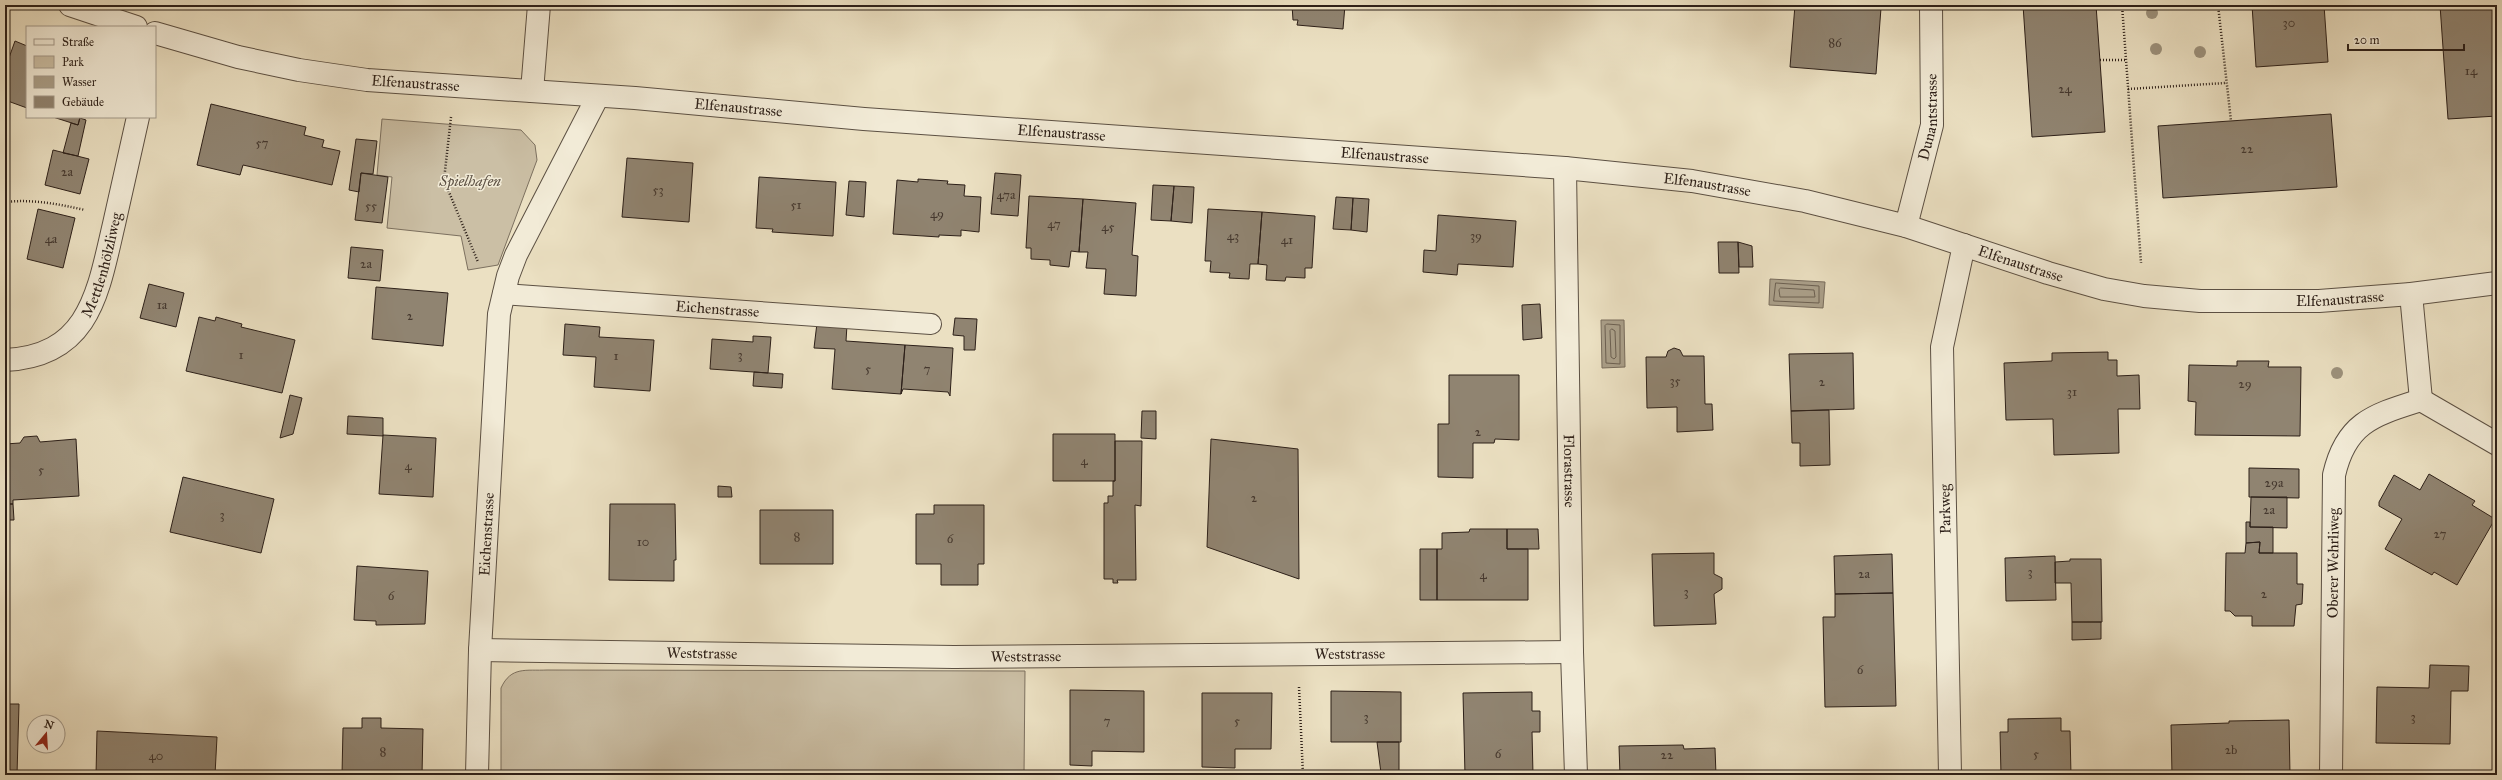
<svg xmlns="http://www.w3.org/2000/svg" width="2502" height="780" viewBox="0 0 2502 780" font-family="'IM FELL Great Primer',serif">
  <rect width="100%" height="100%" fill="#ebe0c2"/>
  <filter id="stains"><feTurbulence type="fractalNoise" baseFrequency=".005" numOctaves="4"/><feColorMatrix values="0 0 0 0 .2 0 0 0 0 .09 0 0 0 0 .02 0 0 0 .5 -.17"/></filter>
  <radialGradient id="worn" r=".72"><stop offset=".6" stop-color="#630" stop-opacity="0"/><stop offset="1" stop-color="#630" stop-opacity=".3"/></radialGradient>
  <path fill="#cbbfa5" stroke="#7c705f" d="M382 119 521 130 535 145 537 160 498 265 468 270 461 236 387 228 392 177 377 175Z
    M547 670 1025 671 1024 775H501V688C511 666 526 671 547 670Z"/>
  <path fill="#aa9f89" stroke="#786c5c" d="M1770 279 1825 282 1823 308 1769 305Z
    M1601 320H1624L1625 367 1602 368Z"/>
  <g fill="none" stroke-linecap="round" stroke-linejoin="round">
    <path stroke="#6c6051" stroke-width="1" d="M1776 283 1819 286V303L1774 301Z
      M1781 288 1814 290 1815 297H1780L1779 290Z
      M1607 324 1620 325V364L1606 363 1605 326Z
      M1612 329 1615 331 1616 357 1614 359 1611 357 1610 331Z"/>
  </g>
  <path fill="#908471" stroke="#2d2019" d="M1292 5H1345L1343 29 1297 25 1298 20H1293Z
    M1458 5H1485V8Z
    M1795 5H1863L1881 8 1876 74 1790 67Z
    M2023 5H2096L2105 132 2032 137Z
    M2252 5H2324L2328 62 2256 67Z
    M2440 5H2497V116L2448 119Z
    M15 41 27 46V108L5 100V69Z
    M211 104 306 127 304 135 324 140 322 147 340 151 332 185 243 165 240 175 197 165Z
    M2331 114 2337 187 2163 198 2158 126Z
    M53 117H80L78 125Z
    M80 118 86 120 78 156 63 153 71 123 78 125Z
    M356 139 377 141 373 174 361 173 359 192 349 190Z
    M53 150 89 159 80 194 45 185Z
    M627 158 693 163 689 222 622 217Z
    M361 173 388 177 382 223 355 220Z
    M995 173 1021 175 1018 216 991 214Z
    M759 177 836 182 833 236 772 232 773 229 756 228Z
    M918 179 948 181 947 184 965 185 964 196 981 197 979 232 961 230V236L939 235V237L893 234 897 180 918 182Z
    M849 181 866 182 864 217 846 215Z
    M1153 185 1174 186 1171 221 1151 220Z
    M1174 186 1194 187 1192 223 1171 221Z
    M1029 196 1083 199 1079 252 1071 251 1069 267 1050 265V260L1031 259V248H1026Z
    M1336 197 1353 198 1351 230 1333 229Z
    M1353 198 1369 199 1367 232 1351 230Z
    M1083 199 1136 203 1132 255 1138 256 1136 296 1104 294 1106 269 1086 268 1088 252H1079Z
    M38 209 75 218 63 268 27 259Z
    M1208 209 1262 212 1258 264H1250L1249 279 1229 278 1230 273 1210 272 1211 261H1205Z
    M1262 212 1315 216 1312 268H1305V278L1286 277 1285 281 1266 280 1267 265 1258 264Z
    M1438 215 1516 221 1513 267 1458 264 1457 275 1423 272 1424 250 1436 251Z
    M1718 242H1738L1739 273H1719Z
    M1738 242 1752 246 1753 267H1739Z
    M351 247 383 250 380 281 348 278Z
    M149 284 184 293 176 327 140 318Z
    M376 287 448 293 443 346 372 339Z
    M1540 304 1542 338 1523 340 1522 305Z
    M199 317 215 321 216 317 242 324 241 327 295 340 282 393 186 371Z
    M955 318 977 319 975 350H964V336L953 335Z
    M817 323 847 325 846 341 905 345 901 394 832 389 835 349 814 348Z
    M565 324 600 327 599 337 654 340 650 391 594 387 596 357 563 355Z
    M753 336 771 337 768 373 710 369 712 339 753 342Z
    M905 345 953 348 950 396 948 392 903 389 901 394Z
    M1674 348 1680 350 1683 356H1704L1705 404H1712L1713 430 1677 432V407L1647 408 1646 357H1666L1668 351Z
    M2108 352V360H2117V376L2139 375 2140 409H2118L2119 453 2054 455 2053 419 2006 420 2004 363 2052 361V353Z
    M1853 353 1854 409 1791 411 1789 354Z
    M2237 361H2269L2268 367H2301L2300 436 2195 435 2196 402 2188 401 2189 365 2237 366Z
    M754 372 783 374 782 388 753 386Z
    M1449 375H1519V440L1495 439 1494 443H1473V478L1438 477V424H1449Z
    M290 395 302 398 293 434 280 438Z
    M1829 410 1830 465 1800 466V443H1792L1791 411Z
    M1142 411H1156V439L1141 438Z
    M348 416 383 418V436L347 434Z
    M1053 434H1115V481H1053Z
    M383 435 436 438 433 497 379 494Z
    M37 436 40 442 76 439 79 496 13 500V504H5V444L20 443 24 437Z
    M1211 439 1298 449 1299 579 1207 547Z
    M1115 441H1142L1141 506 1135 505 1136 580H1117L1118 583H1113V579H1104V503H1108V496H1113V481H1115Z
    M2249 468 2299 469V498L2249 497Z
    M2429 474 2475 501 2472 505 2495 519 2457 585 2434 572 2432 575 2385 549 2402 519 2379 506V502L2394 475 2420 490Z
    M183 477 274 499 261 553 170 532Z
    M718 486 731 487 732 497H718Z
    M2251 497H2287V528L2250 527Z
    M5 504H13L14 520H5Z
    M610 504H675L676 560H674V581L609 580Z
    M934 505H984V564H978V585H941V564H916V514H934Z
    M760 510H833V564H760Z
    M2246 522H2250V527H2273V553H2259L2260 542 2246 543Z
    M1470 529H1507V549H1528V600H1437V549H1442V533L1469 532Z
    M1507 529H1538L1539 549H1507Z
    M2260 542 2259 553H2297V584H2303L2302 604 2296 605 2294 626H2252V616H2235L2230 611H2225L2226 553H2245L2246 543Z
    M1420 549H1437V600H1420Z
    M1714 553V574L1722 578V589L1714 594 1716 624 1654 626 1652 554Z
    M1892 554 1893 593 1835 594 1834 556Z
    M2055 556 2056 600 2006 601 2005 558Z
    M2070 559H2101L2102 622H2072L2071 583H2055V562L2070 561Z
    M357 566 428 571 425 624 376 625V621L354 620Z
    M1893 593 1896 706 1825 707 1823 617H1835V594Z
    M2072 622H2101V639L2072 640Z
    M2430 665 2469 666 2468 691H2451L2450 744 2376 743 2377 687 2429 688Z
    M1070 690 1144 691V752L1092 751V766L1070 765Z
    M1331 691 1401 692V742H1331Z
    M1532 692V711H1540V732H1532L1533 775H1465L1463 693Z
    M1202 693H1272L1271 749H1235V768L1202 767Z
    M5 704H19L17 775H5Z
    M362 718H381V728L423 729 422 775H342L343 728H362Z
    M2061 718V731H2070L2071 775H2001L2000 732H2008V719Z
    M2289 720 2290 775H2172L2171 725 2229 723V721Z
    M97 731 217 737 215 775H96Z
    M1377 742H1399V771L1381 773Z
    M1683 745 1684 749 1715 748 1716 775H1620L1619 746Z"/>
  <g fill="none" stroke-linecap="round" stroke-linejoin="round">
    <defs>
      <g id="lane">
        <path id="s1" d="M503 294 931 324"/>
      </g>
      <g id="street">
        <path d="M70 5 136 27"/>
        <path id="s2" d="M155 33 238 57 299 70 367 80 635 98 864 119 1565 168 1692 181 1805 201 1906 226 2048 273 2104 289 2144 296 2200 301H2319L2411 294 2497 283"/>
        <path d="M532 91 539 5"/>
        <path id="s3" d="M1565 168 1572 652 1576 775"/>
        <path id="s4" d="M1906 226 1932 125 1931 5"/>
        <path d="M2411 294 2421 400"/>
        <path id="s5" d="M5 360C90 356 98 292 114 224 122 188 130 153 138 117"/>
        <path d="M2421 400 2497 444"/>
        <path id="s6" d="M480 650 954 657 1572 652"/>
        <path id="s7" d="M477 775 480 650 499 314 508 276 516 255 598 96"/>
        <path d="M1950 775 1942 347 1964 245"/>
        <path id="s8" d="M2331 775 2334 475C2346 422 2374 415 2421 400"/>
      </g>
    </defs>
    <use href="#lane" stroke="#5c5043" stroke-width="22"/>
    <use href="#street" stroke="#5c5043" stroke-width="24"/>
    <path stroke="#2d2019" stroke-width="2.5" stroke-dasharray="1 2" stroke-linecap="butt" d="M2122 5 2141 263
      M2218 5 2231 121
      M2100 60H2126
      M2128 89 2225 83
      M451 117 444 180 478 262
      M5 202C33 199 58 204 85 210
      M1299 687 1303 775"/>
    <use href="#lane" stroke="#f2ebd7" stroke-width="20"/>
    <use href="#street" stroke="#f2ebd7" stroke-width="22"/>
  </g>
  <g fill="#9c917c">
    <circle cx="2152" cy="13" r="6"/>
    <circle cx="2156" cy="49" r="6"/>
    <circle cx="2200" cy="52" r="6"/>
    <circle cx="2337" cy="373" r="6"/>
  </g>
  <g text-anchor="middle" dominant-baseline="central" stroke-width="3" stroke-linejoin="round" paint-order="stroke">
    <g font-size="13" fill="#46392f">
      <text x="2289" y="23">30</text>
      <text x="1835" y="43">86</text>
      <text x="2471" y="71">14</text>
      <text x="2065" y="89">24</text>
      <text x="262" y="143">57</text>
      <text x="2247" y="149">22</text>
      <text x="67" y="172">2a</text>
      <text x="658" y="190">53</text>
      <text x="1006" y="195">47a</text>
      <text x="796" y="205">51</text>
      <text x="371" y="206">55</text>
      <text x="937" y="214">49</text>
      <text x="1054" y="224">47</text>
      <text x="1108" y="227">45</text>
      <text x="1233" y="236">43</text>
      <text x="1476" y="236">39</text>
      <text x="51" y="239">4a</text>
      <text x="1287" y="240">41</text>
      <text x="366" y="264">2a</text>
      <text x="162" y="305">1a</text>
      <text x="410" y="316">2</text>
      <text x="241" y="355">1</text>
      <text x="740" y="355">3</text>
      <text x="616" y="356">1</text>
      <text x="868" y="369">5</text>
      <text x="927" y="369">7</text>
      <text x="1675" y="381">35</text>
      <text x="1822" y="382">2</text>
      <text x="2245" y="384">29</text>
      <text x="2072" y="392">31</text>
      <text x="1478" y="432">2</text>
      <text x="1084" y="461">4</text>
      <text x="408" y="466">4</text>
      <text x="41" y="470">5</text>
      <text x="2274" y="483">29a</text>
      <text x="1254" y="498">2</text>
      <text x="2269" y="510">2a</text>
      <text x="222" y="515">3</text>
      <text x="2440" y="534">27</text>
      <text x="797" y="537">8</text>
      <text x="950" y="539">6</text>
      <text x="643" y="542">10</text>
      <text x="2030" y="572">3</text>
      <text x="1864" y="574">2a</text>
      <text x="1483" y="575">4</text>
      <text x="1686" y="592">3</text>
      <text x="2264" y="594">2</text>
      <text x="391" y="596">6</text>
      <text x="1860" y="670">6</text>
      <text x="1366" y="717">3</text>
      <text x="2413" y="717">3</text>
      <text x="1107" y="721">7</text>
      <text x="1237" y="721">5</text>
      <text x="2231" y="750">2b</text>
      <text x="383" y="752">8</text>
      <text x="1498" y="754">6</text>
      <text x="2036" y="754">5</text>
      <text x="1667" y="755">22</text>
      <text x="156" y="756">40</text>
    </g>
    <g font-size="15" fill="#2d2019" stroke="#f2ebd7">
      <text stroke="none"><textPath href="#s2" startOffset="266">Elfenaustrasse</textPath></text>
      <text stroke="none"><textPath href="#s2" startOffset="590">Elfenaustrasse</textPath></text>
      <text stroke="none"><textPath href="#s4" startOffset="112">Dunantstrasse</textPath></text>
      <text stroke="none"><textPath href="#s2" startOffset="914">Elfenaustrasse</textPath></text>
      <text stroke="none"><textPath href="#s2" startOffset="1238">Elfenaustrasse</textPath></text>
      <text stroke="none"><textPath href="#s2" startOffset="1562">Elfenaustrasse</textPath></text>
      <text stroke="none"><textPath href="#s2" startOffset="1886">Elfenaustrasse</textPath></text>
      <text stroke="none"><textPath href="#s5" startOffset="150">Mettlenhölzliweg</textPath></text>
      <text stroke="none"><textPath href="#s2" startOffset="2210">Elfenaustrasse</textPath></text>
      <text stroke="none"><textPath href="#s1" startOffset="215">Eichenstrasse</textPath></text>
      <text stroke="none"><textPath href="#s3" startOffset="303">Florastrasse</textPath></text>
      <text transform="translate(1945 509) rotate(-91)">Parkweg</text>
      <text stroke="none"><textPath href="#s7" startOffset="241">Eichenstrasse</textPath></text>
      <text stroke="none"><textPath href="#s8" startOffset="212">Oberer Wehrliweg</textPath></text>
      <text stroke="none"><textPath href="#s6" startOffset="870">Weststrasse</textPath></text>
      <text stroke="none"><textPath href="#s6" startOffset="222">Weststrasse</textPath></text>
      <text stroke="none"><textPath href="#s6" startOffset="546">Weststrasse</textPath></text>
    </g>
    <g font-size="15" font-style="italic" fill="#5c5043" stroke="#f2ebd7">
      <text x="470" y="181">Spielhafen</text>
    </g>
  </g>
  <rect width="2502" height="780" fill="none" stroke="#ebe0c2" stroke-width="20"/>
  <rect x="6" y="6" width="2490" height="768" fill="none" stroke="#2d2019" stroke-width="2"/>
  <rect x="10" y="10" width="2482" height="760" fill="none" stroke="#2d2019"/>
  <rect x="26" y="26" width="130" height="92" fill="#f2ebd7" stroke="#a39a8b"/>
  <rect x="34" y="39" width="20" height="6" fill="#f2ebd7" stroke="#a39a8b"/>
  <text x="62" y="46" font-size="12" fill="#2d2019">Straße</text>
  <rect x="34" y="56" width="20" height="12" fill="#cbbfa5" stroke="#a39a8b"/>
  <text x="62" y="66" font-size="12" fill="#2d2019">Park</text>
  <rect x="34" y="76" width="20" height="12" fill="#aa9f89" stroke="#a39a8b"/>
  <text x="62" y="86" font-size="12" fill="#2d2019">Wasser</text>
  <rect x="34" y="96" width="20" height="12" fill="#908471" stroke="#a39a8b"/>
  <text x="62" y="106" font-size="12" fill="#2d2019">Gebäude</text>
  <g transform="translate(46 734) rotate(18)"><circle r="19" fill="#f2ebd7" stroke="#a39a8b"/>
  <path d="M0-3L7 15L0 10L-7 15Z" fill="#8f2418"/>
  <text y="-6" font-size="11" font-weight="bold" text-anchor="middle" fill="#2d2019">N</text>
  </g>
  <path d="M2348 44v6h116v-6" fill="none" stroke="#2d2019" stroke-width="2"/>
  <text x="2354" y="44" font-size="12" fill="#2d2019" stroke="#f2ebd7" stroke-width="3" paint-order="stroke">20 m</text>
  <rect width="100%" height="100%" filter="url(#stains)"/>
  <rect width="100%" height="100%" fill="url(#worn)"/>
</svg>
